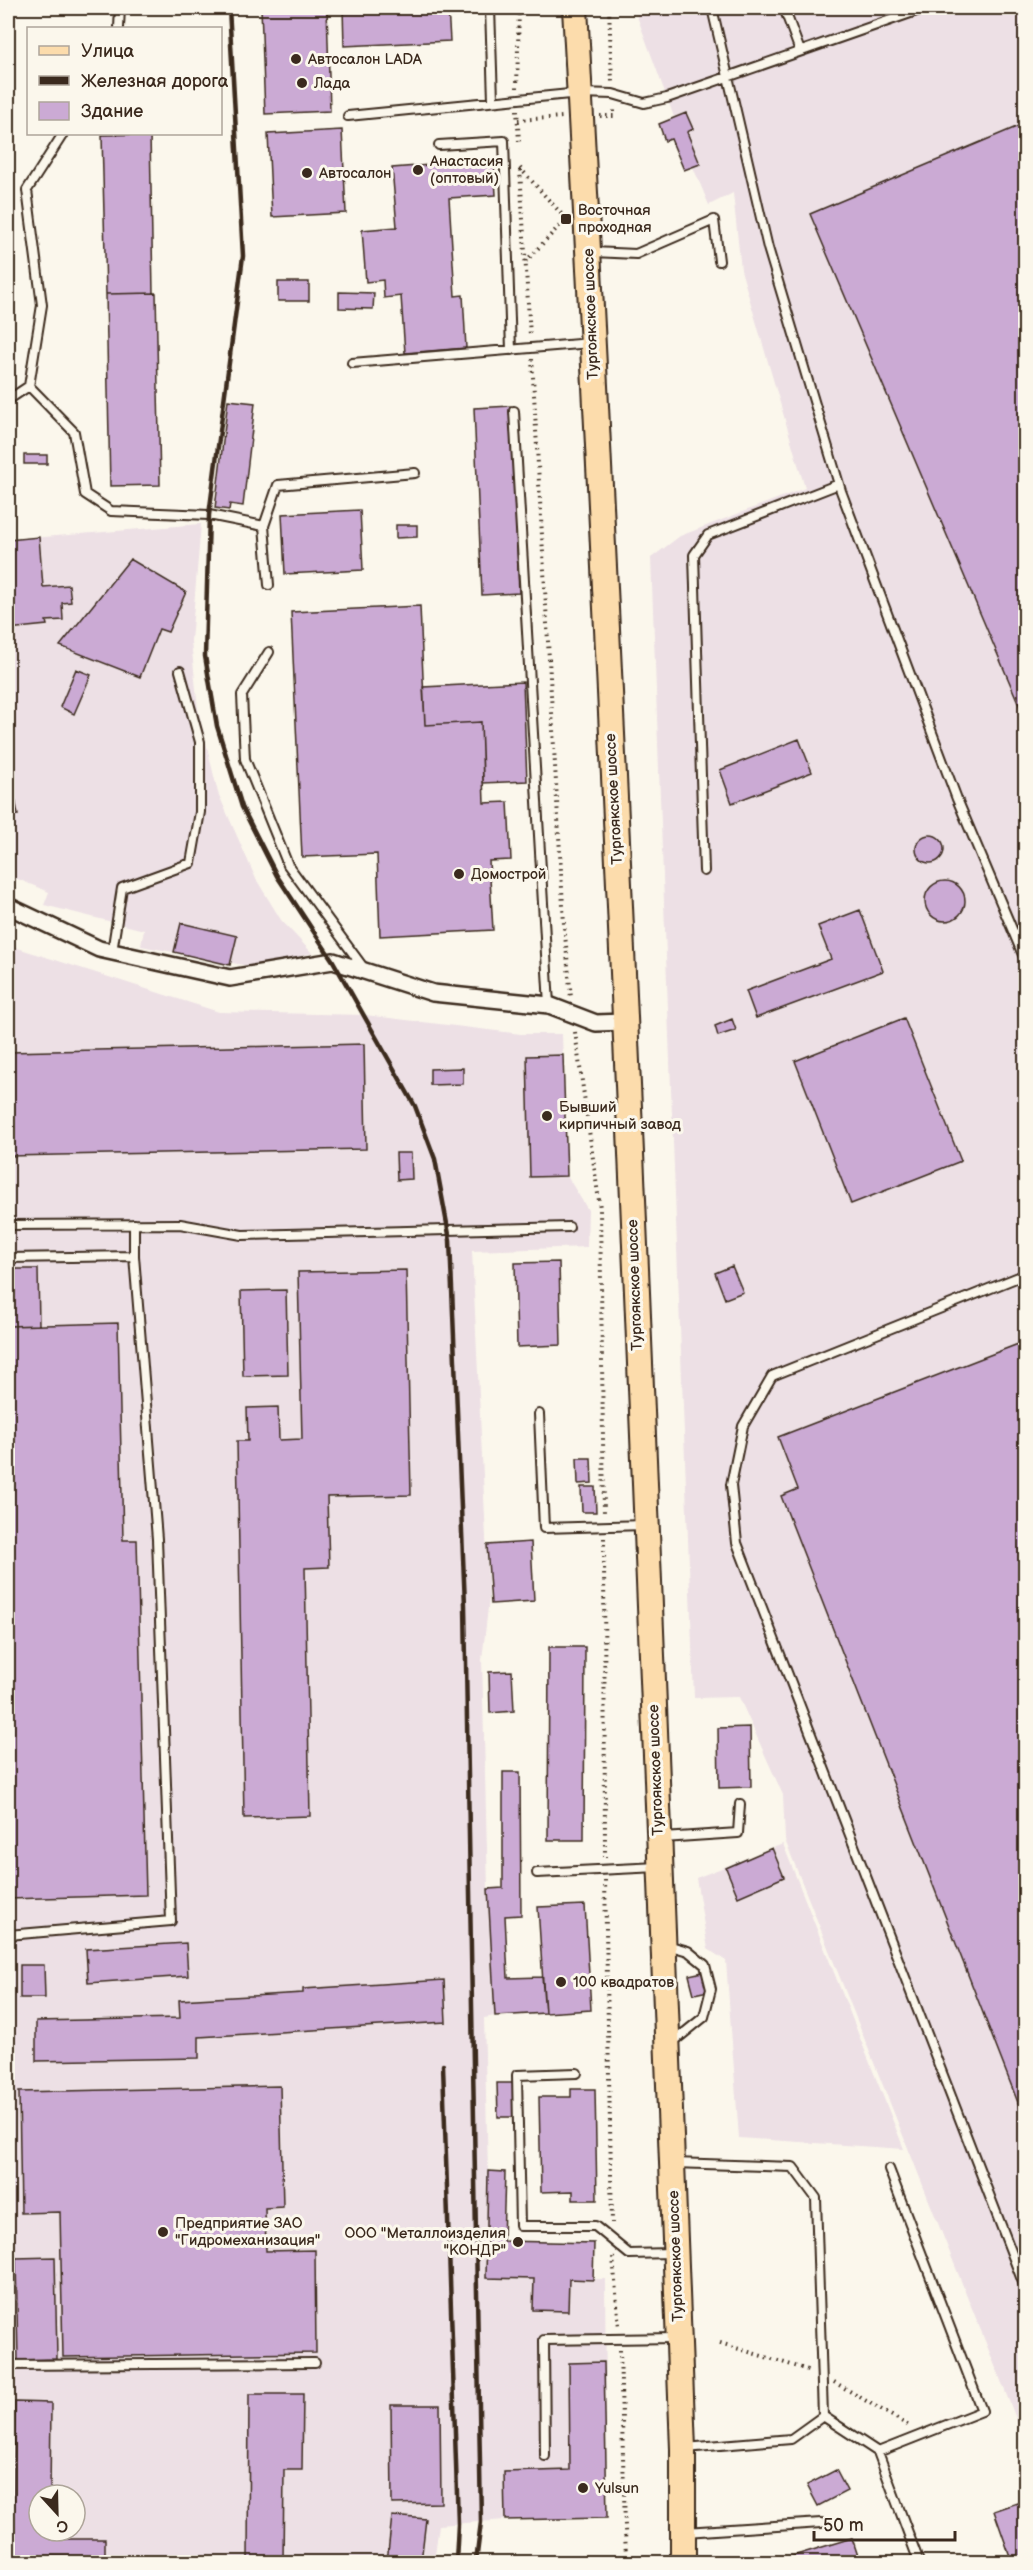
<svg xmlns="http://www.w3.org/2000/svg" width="1033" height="2570" viewBox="0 0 1033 2570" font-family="'Balsamiq Sans',sans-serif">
  <rect width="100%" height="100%" fill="#fbf7ec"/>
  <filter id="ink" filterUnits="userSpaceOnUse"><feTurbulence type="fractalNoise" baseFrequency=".0167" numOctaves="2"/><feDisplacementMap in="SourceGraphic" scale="12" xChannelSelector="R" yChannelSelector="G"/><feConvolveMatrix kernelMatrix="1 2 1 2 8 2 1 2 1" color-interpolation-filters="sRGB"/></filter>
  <g filter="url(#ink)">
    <path fill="#ede0e5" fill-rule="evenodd" d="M634 8H1025V2441L785 1840 783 1795 739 1697 694 1698 651 558 680 536 805 488 741 270 733 193 709 205 693 167 684 170 671 139 665 141 659 124 674 117Z
      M201 524 191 641 198 709 218 793 256 879 281 920 312 953 259 968 141 946 144 930 44 905 49 892 8 875V540Z
      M8 945 219 1012 365 1015 521 1034H562L567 1176 588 1210 587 1247 472 1251 489 1599 482 1660 488 1889 495 2016 484 2018 488 2171 486 2277 534 2279 533 2310 568 2311 569 2279H605L607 2518 505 2520 439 2525 434 2562H8ZM39 2495H75V2531H39Z
      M783 1844 904 2149 739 2138 726 1961 708 1949 696 1878Z"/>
    <path fill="#cbaad4" stroke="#3b2a1e" stroke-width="1.5" d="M261 8H327L330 111 265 114Z
      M343 8H448L450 41 344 46Z
      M686 113 693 129 687 132 700 164 684 170 671 139 665 141 659 124Z
      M1026 123V721L810 214Z
      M342 130 346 213 272 217 268 134Z
      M150 134 153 293 106 294 102 135Z
      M494 160 496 195 449 198 455 296 463 295 466 348 405 353 401 296 384 298 383 280 366 282 362 230 397 227 392 168Z
      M278 282H309V301H278Z
      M339 292 374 293 373 309 339 308Z
      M156 293 160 485 110 486 106 294Z
      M228 400 255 403 243 506 230 504 229 510 215 508Z
      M511 406 519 593 482 595 474 408Z
      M24 455H47V464H24Z
      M360 510 363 570 285 574 282 514Z
      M396 525H417V537L396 538Z
      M39 537 43 587 69 585 71 602 62 603 63 620 46 621 47 625 8 629V540Z
      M130 559 186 592 168 632 159 629 140 677 60 646Z
      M420 606 425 725 481 722 484 803 508 802 511 860 489 861 493 930 380 936 377 854 302 857 291 612Z
      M76 669 91 675 74 714 60 707Z
      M523 682 527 781 483 783 481 722 425 725 423 687Z
      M799 739 812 772 732 803 720 770Z
      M9 765 18 815 8 816V766Z
      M916 849a14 14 0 1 1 28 0a14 14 0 1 1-28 0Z
      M925 901a20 20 0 1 1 40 0a20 20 0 1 1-40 0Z
      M860 910 883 971 756 1018 746 991 831 959 818 926Z
      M181 923 237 936 230 965 174 952Z
      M904 1018 961 1161 851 1204 795 1061Z
      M732 1019 736 1030 718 1036 715 1026Z
      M364 1044 366 1149 8 1156V1052Z
      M563 1055 567 1176 530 1177 527 1056Z
      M463 1068V1084L430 1085V1069Z
      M396 1153H411L412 1179 397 1180Z
      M559 1262 561 1345 517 1347 515 1263Z
      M732 1266 743 1292 725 1299 715 1273Z
      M8 1269H38L39 1325 8 1326Z
      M406 1270 411 1495 327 1497 329 1567 305 1568 310 1816 244 1818 237 1441H248L247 1408 278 1407 279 1440 302 1439 298 1272Z
      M286 1290 288 1375 243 1376 241 1291Z
      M118 1323 123 1540H137L146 1895 8 1899V1326Z
      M1026 1341V2123L781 1496 798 1489 778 1437Z
      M577 1458H591L592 1483 578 1484Z
      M581 1487H595L596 1512H582Z
      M531 1542 534 1601 491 1604 487 1545Z
      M549 1647H585L584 1840H548Z
      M512 1671 514 1711 490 1713 489 1672Z
      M750 1727 751 1787 719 1788 718 1728Z
      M503 1772H520L521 1915 505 1916 508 1978 542 1977 545 2013 495 2016 488 1889 503 1888Z
      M772 1848 784 1877 738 1897 726 1868Z
      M585 1905 591 2010 545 2013 538 1907Z
      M186 1943 188 1976 88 1983 86 1949Z
      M20 1965H44L45 1998H20Z
      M703 1972 708 1991 694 1994 689 1975Z
      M444 1980 446 2022 199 2037V2058L36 2061V2021L180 2018 179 2000 303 1993V1989Z
      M497 2083H515V2117H498Z
      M280 2086 283 2207 265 2208 266 2251 315 2250 316 2353 63 2357 60 2212 21 2213 19 2092Z
      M571 2089H595L597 2200H573V2191L541 2192 539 2097H571Z
      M488 2171 505 2172 503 2241 594 2243 593 2280 569 2279 568 2311 533 2310 534 2279 486 2278Z
      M55 2257 57 2359 18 2360 16 2258Z
      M604 2362 607 2518 505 2520 504 2472 570 2470 569 2363Z
      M249 2394H303L302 2470H284L283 2562H248Z
      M15 2402 51 2403 50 2495H39V2531H50V2539H105V2557L13 2556Z
      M391 2405H440L441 2503 392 2504Z
      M836 2470 847 2491 818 2506 807 2485Z
      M1026 2500V2562H1012L994 2511Z
      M392 2516 426 2519 421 2562H387Z
      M852 2538 860 2562H784L783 2559Z"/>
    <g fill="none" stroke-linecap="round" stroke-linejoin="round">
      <defs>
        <path id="lane" d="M490 8 493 100
          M712 8 768 248 841 491 957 799 1026 962
          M784 8 800 51
          M119 28 120 8
          M348 116 580 93 613 94 644 103 667 98 925 8
          M439 145 504 141 511 350
          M593 252 636 254 714 220 719 261
          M352 363 591 343
          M29 386 74 432 85 494 111 511 209 515 264 526
          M8 400 29 386 42 305 27 190 63 134
          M514 411 549 1005
          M269 585 264 526 278 485 415 473
          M269 652 242 695 245 759 288 865 363 967
          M704 871 694 555 708 535 839 484
          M112 952 122 888 191 863 200 812V742L180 671
          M8 1225 180 1224 242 1235 569 1227
          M8 1258 134 1256
          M1026 1274 772 1376 743 1426 731 1485 737 1543 1026 2290
          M539 1414 544 1528 644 1525
          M663 1838 738 1833 740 1804
          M537 1873 658 1867
          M8 1935 171 1921 157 1539 134 1256V1224
          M667 1945 688 1951 705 1965 711 1989 704 2017 673 2042
          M577 2073 517 2075 520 2226H595L629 2254 671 2253
          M674 2163 793 2167 816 2198 823 2416 791 2439 685 2448
          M8 2365 315 2363
          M823 2416 878 2452 919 2562
          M878 2452 982 2411 889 2169
          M545 2456 544 2340 675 2338
          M685 2532 821 2523"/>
        <path id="street" d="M8 906 99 949 230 978 333 961 433 993 549 1005 596 1023 624 1022"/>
        <path id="primary" d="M575 8C620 821 652 1635 683 2449V2562"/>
      </defs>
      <use href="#lane" stroke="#3b2a1e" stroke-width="12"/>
      <use href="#street" stroke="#3b2a1e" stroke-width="20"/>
      <use href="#primary" stroke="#3b2a1e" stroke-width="28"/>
      <path stroke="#3b2a1e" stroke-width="4" stroke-dasharray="1.5 4.5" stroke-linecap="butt" d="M609 8 612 82
        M517 88 519 8
        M517 110 519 142
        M600 116H614V107
        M518 120 563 117
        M520 168 566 219 526 261
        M520 170 530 336
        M532 359 564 924 571 998
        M575 1032 600 1208 604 1515
        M604 1538 605 1857
        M605 1880 612 2223
        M613 2257 619 2328
        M720 2343 811 2371
        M620 2350 626 2562
        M834 2382 911 2427
        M997 2562 1010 2557"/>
      <use href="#lane" stroke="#fbf7ec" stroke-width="8"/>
      <use href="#street" stroke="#fbf7ec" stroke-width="15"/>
      <use href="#primary" stroke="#fcdcac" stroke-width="24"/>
      <path stroke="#3b2a1e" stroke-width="4.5" d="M229 8 243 256 209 515 205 656 217 726 242 807 277 876 333 961 415 1106 435 1159 450 1240 465 1605 481 2522 476 2562
        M443 2065 458 2524 456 2562"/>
    </g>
  </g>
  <g fill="#3b2a1e" stroke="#fbf7ec" stroke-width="2">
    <circle cx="296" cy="59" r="6"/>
    <circle cx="302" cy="83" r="6"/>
    <circle cx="418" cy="170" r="6"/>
    <circle cx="307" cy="173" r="6"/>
    <rect x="560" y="213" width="12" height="12" rx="3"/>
    <circle cx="459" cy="874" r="6"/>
    <circle cx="547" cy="1116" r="6"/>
    <circle cx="561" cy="1982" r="6"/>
    <circle cx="163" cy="2232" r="6"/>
    <circle cx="518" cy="2242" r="6"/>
    <circle cx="583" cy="2488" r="6"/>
  </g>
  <g text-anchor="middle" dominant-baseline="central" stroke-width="6" stroke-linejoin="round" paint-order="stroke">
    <g font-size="15" fill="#3b2a1e" stroke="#fbf7ec" text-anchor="start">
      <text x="308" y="59">Автосалон LADA</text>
      <text x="314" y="83">Лада</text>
      <text x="430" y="161">Анастасия<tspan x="430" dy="17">(оптовый)</tspan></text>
      <text x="319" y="173">Автосалон</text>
      <text x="578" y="210">Восточная<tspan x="578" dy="17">проходная</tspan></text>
      <text x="471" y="874">Домострой</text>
      <text x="559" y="1107">Бывший<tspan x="559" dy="17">кирпичный завод</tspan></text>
      <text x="573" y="1982">100 квадратов</text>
      <text x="175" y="2223">Предприятие ЗАО<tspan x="175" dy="17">"Гидромеханизация"</tspan></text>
      <text x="506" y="2233" text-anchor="end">ООО "Металлоизделия<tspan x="506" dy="17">"КОНДР"</tspan></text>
      <text x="595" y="2488">Yulsun</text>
    </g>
    <g font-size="15" fill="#3b2a1e" stroke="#fbf7ec">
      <text transform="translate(591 314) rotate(-92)">Тургоякское шоссе</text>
      <text transform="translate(614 799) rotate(-93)">Тургоякское шоссе</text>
      <text transform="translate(635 1285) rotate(-92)">Тургоякское шоссе</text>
      <text transform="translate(656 1770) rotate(-92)">Тургоякское шоссе</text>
      <text transform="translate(676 2256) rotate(-92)">Тургоякское шоссе</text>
    </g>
  </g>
  <rect width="1033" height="2570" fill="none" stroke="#fbf7ec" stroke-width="30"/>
  <rect x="15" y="15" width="1003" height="2540" fill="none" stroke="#3b2a1e" stroke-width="2" filter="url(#ink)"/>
  <rect x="27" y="27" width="195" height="108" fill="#fbf7ec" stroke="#aea59a" stroke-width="1.5"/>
  <rect x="39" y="46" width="30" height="9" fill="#fcdcac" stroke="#aea59a" stroke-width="1.5"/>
  <text x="81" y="57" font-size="18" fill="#3b2a1e">Улица</text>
  <rect x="39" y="76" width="30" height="9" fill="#3b2a1e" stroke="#aea59a" stroke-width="1.5"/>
  <text x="81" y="87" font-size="18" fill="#3b2a1e">Железная дорога</text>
  <rect x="39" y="102" width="30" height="18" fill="#cbaad4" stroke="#aea59a" stroke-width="1.5"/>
  <text x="81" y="117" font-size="18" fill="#3b2a1e">Здание</text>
  <g transform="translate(57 2513) rotate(158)"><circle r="28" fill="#fbf7ec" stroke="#aea59a" stroke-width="1.5"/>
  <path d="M0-4.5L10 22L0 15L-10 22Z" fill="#3b2a1e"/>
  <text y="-9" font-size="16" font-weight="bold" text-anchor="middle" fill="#3b2a1e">С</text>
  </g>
  <path d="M814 2531v9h141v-9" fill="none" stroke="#3b2a1e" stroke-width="3"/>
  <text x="823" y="2531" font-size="18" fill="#3b2a1e" stroke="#fbf7ec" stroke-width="4.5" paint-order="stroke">50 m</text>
</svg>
